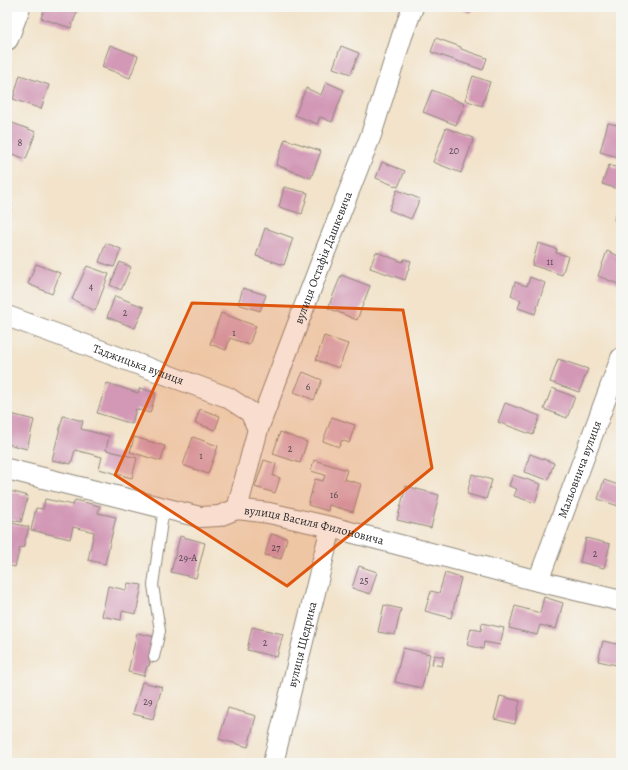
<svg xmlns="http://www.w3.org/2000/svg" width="628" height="770" viewBox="0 0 628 770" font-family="Alegreya,serif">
  <rect width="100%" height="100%" fill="#f6f6f2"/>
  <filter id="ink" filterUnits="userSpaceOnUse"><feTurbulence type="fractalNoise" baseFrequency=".025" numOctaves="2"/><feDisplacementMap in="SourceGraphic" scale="8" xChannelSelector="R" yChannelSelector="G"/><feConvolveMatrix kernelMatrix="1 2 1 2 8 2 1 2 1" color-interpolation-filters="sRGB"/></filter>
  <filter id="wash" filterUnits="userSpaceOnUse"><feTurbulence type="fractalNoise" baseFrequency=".012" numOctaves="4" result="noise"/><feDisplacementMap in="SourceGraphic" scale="16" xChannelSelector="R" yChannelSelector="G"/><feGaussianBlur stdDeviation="0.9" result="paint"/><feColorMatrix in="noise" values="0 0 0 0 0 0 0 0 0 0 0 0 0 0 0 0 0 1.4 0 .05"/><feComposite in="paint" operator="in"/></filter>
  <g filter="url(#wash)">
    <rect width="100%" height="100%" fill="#f2e3ca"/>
    <g id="blocks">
      <path fill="#d298b5" d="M45 7H73L78 9 71 28 41 18Z
        M455 7H473L470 13Z
        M436 38 461 47V49L487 58 483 70 431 52Z
        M110 45 138 56 130 78 102 67Z
        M341 46 359 53 351 74 333 68Z
        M20 75 49 85 41 109 13 99Z
        M473 76 490 82 482 106 465 100Z
        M326 82 344 90 332 122 320 117 317 124 295 115 306 88 321 95Z
        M432 90 465 104 456 125 423 112Z
        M10 122 36 132 26 159 7 152V132Z
        M608 123 621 126V158L600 152Z
        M446 128 474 138 461 173 433 162Z
        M285 139 321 151 311 178 276 165Z
        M382 162 405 171 398 187 376 178Z
        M609 165 621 169V190L602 184Z
        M284 187 308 193 302 214 279 207Z
        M397 190 420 199 411 219 389 210Z
        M621 201V223L614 220Z
        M7 202 12 204 8 224H7Z
        M265 228 293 238 284 265 256 256Z
        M106 243 121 249 114 267 99 262Z
        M538 243 557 249 556 253 568 256 562 275 532 265Z
        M607 251 621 257V285L598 276Z
        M376 252 403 262 404 259 411 261 405 280 370 268Z
        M120 262 131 267 121 290 110 285Z
        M36 264 60 273 52 294 28 284Z
        M87 266 109 274 95 311 72 299Z
        M341 275 370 286 357 320 328 308Z
        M530 277 545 283 535 314 518 308 521 300 511 296 515 282 527 286Z
        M243 288 266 295 260 311 238 304Z
        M115 296 144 307 135 328 107 317Z
        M221 313 256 326 249 345 230 338 226 350 210 344Z
        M324 336 348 344 339 368 316 360Z
        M558 359 588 369 579 392 550 382Z
        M303 372 322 380 314 400 294 392Z
        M107 383 138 393 140 388 156 393 150 413 136 409 132 424 97 413Z
        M552 388 575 397 567 418 544 409Z
        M505 403 540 416 533 435 498 422Z
        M200 409 220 416 215 430 195 423Z
        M7 413 34 420 27 449 7 444Z
        M63 416 83 421 81 429 109 436 106 450 137 458 132 478 99 469 102 457 75 450 71 464 52 460Z
        M332 417 355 425 349 443 342 440 339 447 323 441Z
        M280 432 307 442 300 463 273 454Z
        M134 437 165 446 161 461 130 452Z
        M193 437 218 446 208 474 183 465Z
        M530 454 554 463 548 480 524 472Z
        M264 460 276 464 273 476 280 478 275 493 255 487Z
        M314 460 347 470 344 479 361 484 353 512 329 505 328 511 308 505 315 479 323 481 325 475 311 471Z
        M472 474 492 480 486 499 467 494Z
        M513 475 541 484 535 503 514 496 517 489 509 486Z
        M604 480 621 486V507L598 499Z
        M406 486 439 495 431 528 397 520Z
        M7 490 28 496 21 522 7 519Z
        M45 499 73 505 75 500 100 506 98 513 116 517 105 564 88 560 94 532 73 527 70 539 31 530 36 508 43 509Z
        M8 522 29 527 23 548 20 547 15 567 7 565V525Z
        M271 534 287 538 281 559 265 555Z
        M180 536 205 543 196 578 171 572Z
        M586 538 610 544 604 568 580 562Z
        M359 566 377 572 370 594 352 588Z
        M445 573 461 578 451 618 425 611 431 591 439 593Z
        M128 583 142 585 136 614 122 611 121 620 102 616 108 586 126 590Z
        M544 597 563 603 556 629 540 625 537 635 509 628 515 606 540 613Z
        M384 605 401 609 395 635 378 632Z
        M482 623 504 628 500 645 484 642 483 649 467 645 471 628 481 631Z
        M252 627 283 634 277 657 247 650Z
        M137 633 155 637 149 666H147L144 676 128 672Z
        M603 641 621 645V666L598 661Z
        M403 648 430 654 422 688 395 682Z
        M434 655 444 657 442 666 432 664Z
        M142 682 162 687 153 719 133 714Z
        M500 696 520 701 515 724 494 719Z
        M228 708 256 716 248 747 219 739Z"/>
    </g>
  </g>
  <g filter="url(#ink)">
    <use href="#blocks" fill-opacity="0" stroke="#8e877a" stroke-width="1"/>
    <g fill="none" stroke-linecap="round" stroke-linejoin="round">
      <defs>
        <path id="lane" d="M154 657 160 631 153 585 164 507"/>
        <g id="street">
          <path id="s1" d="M7 316 227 397 250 412 258 429"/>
          <path id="s2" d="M7 469 200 517 219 516 237 509 269 513 331 527 538 581 621 601"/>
          <path id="s3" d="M237 509 258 429 323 257 371 135 402 36 413 7"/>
          <path id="s4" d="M538 581 621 358"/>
          <path id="s5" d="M273 763 331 527"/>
        </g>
        <path id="secondary" d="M7 39 19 7"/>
      </defs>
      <use href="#lane" stroke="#8e877a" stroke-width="12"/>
      <use href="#street" stroke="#8e877a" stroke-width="22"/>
      <use href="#secondary" stroke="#8e877a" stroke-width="24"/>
      <use href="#lane" stroke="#fff" stroke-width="10"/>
      <use href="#street" stroke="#fff" stroke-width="20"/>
      <use href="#secondary" stroke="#fff" stroke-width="22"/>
    </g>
  </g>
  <path fill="#df570e" fill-opacity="0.2" stroke="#df570e" stroke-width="3" stroke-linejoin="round" d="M192 303 403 310 432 468 287 586 115 475Z"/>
  <g text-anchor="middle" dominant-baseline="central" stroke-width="3.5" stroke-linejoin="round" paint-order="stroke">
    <g font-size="10" fill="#55464e">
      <text x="20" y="142">8</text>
      <text x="454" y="150">20</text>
      <text x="550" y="261">11</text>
      <text x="91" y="286">4</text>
      <text x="125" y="312">2</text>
      <text x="234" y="332">1</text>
      <text x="308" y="386">6</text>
      <text x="290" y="448">2</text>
      <text x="201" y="455">1</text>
      <text x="334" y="494">16</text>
      <text x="276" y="547">27</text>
      <text x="595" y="553">2</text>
      <text x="188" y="557">29-А</text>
      <text x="364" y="580">25</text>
      <text x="265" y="642">2</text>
      <text x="148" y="701">29</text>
    </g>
    <g font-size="12" fill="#2b2b2b" stroke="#f6f6f2">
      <text stroke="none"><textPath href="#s3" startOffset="266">вулиця Остафія Дашкевича</textPath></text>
      <text stroke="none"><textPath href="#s1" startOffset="140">Таджицька вулиця</textPath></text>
      <text stroke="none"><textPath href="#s4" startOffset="119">Мальовнича вулиця</textPath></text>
      <text stroke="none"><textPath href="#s2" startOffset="316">вулиця Василя Филоновича</textPath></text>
      <text stroke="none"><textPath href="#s5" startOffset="122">вулиця Щедрика</textPath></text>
    </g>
  </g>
  <rect width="628" height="770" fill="none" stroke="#f6f6f2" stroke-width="24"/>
</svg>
